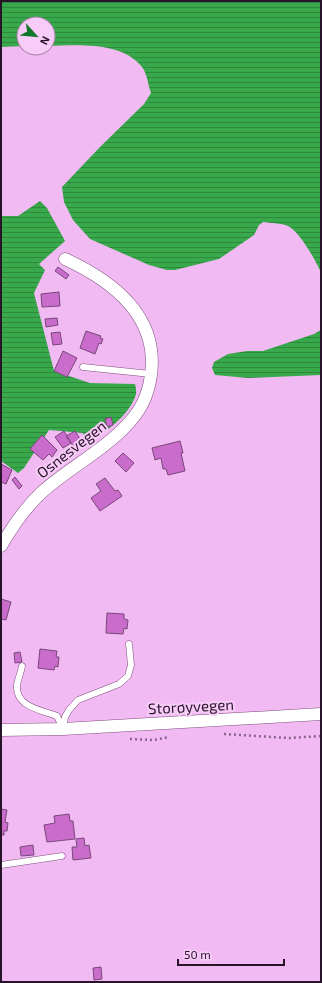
<svg xmlns="http://www.w3.org/2000/svg" width="322" height="983" viewBox="0 0 322 983" font-family="'Exo 2',sans-serif">
  <defs>
    <pattern id="water-rules" width="6" height="5" patternUnits="userSpaceOnUse"><rect width="6" height="5" fill="#38a94a"/><path d="M0 2.5h6" fill="none" stroke="#2f883e"/></pattern>
  </defs>
  <rect width="100%" height="100%" fill="#f1baf2"/>
  <path fill="url(#water-rules)" d="M1 1H321V273C317 262 299 231 288 226 281 223 270 223 263 222L259 225 254 235 219 259 175 270H167L149 265 90 239 73 220 64 202 62 187 100 147 144 104 151 93C148 85 147 73 142 67 122 41 77 45 48 46V24H24V46L1 47Z
    M40 201 47 208 65 241 39 264 45 270 34 293 54 371 90 383 135 384C136 388 137 393 135 397 128 416 107 431 90 441L85 440 83 433 49 430 24 468 18 473 1 461V216H18Z
    M321 330V375L248 378 215 375 212 368 214 362 228 354 247 351H263L314 334Z"/>
  <path fill="#c96ccc" stroke="#774879" d="M58 267 69 275 66 279 55 271Z
    M59 292 60 306 42 307 41 294Z
    M57 318 58 325 46 327 45 319Z
    M86 331 101 336 100 338 103 339 101 344 99 343 95 354 80 348Z
    M60 332 62 344 53 345 51 333Z
    M63 351 77 358 67 377 54 371Z
    M111 417 113 425 107 427 105 419Z
    M64 431 71 443 63 448 55 437Z
    M75 431 82 442 74 447 66 436Z
    M42 435 57 450 52 457 49 454 43 460 30 449Z
    M180 441 183 453H181L185 471 168 475 166 469H163L161 458 155 460 152 448Z
    M123 453 134 463 126 472 115 461Z
    M1 464 12 470 6 484 1 482Z
    M15 477 22 486 19 489 12 480Z
    M105 478 115 491 118 490 122 496 100 511 91 498 101 491 96 484Z
    M1 599 11 602 6 620 1 619Z
    M107 613 124 614V619L128 620 127 629 124 628 123 634 106 633Z
    M40 649 57 651 56 657H59L58 667 55 666 54 670 38 668Z
    M20 652 22 662 15 663 14 653Z
    M1 809 7 810 5 822 8 823 7 831H4V835H1Z
    M69 814 70 821H73L75 839 47 842 44 825 55 823 54 816Z
    M84 838 85 846 89 845 91 858 73 860 72 847H77L76 839Z
    M33 845 34 855 21 856 20 847Z
    M101 967 102 979 94 980 93 968Z"/>
  <g fill="none" stroke-linecap="round" stroke-linejoin="round">
    <defs>
      <path id="lane" d="M83 367 151 374
        M22 666C21 672 18 679 17 685 15 707 41 710 57 716L63 729
        M63 729 65 717 69 710 78 700 119 684 128 676 131 665 129 644
        M1 865 62 856"/>
      <path id="street" d="M1 546C12 527 25 508 41 493 67 469 100 453 124 428 140 412 148 397 151 375 159 316 113 281 65 259
        M1 730 63 729 321 714"/>
    </defs>
    <use href="#lane" stroke="#7e4e7f" stroke-width="7"/>
    <use href="#street" stroke="#7e4e7f" stroke-width="13"/>
    <path stroke="#8a658b" stroke-width="2.5" stroke-dasharray="2 3" stroke-linecap="butt" d="M224 734 289 738 321 736
      M130 739 154 740 169 737"/>
    <use href="#lane" stroke="#fff" stroke-width="6"/>
    <use href="#street" stroke="#fff" stroke-width="12"/>
  </g>
  <g text-anchor="middle" dominant-baseline="central" stroke-width="4" stroke-linejoin="round" paint-order="stroke">
    <g font-size="15" fill="#281429" stroke="#f8ccf8">
      <text transform="translate(71 449) rotate(-38)">Osnesvegen</text>
      <text transform="translate(191 706) rotate(-3)">Storøyvegen</text>
    </g>
  </g>
  <rect width="322" height="983" fill="none" stroke="#281429" stroke-width="4"/>
  <g transform="translate(36 36) rotate(117)"><circle r="19" fill="#f8ccf8" stroke="#a582a5"/>
  <path d="M0-3L7 15L0 10L-7 15Z" fill="#117728"/>
  <text y="-6" font-size="11" font-weight="bold" text-anchor="middle" fill="#281429">N</text>
  </g>
  <path d="M178 959v6h106v-6" fill="none" stroke="#281429" stroke-width="2"/>
  <text x="184" y="959" font-size="12" fill="#281429" stroke="#f8ccf8" stroke-width="3" paint-order="stroke">50 m</text>
</svg>
